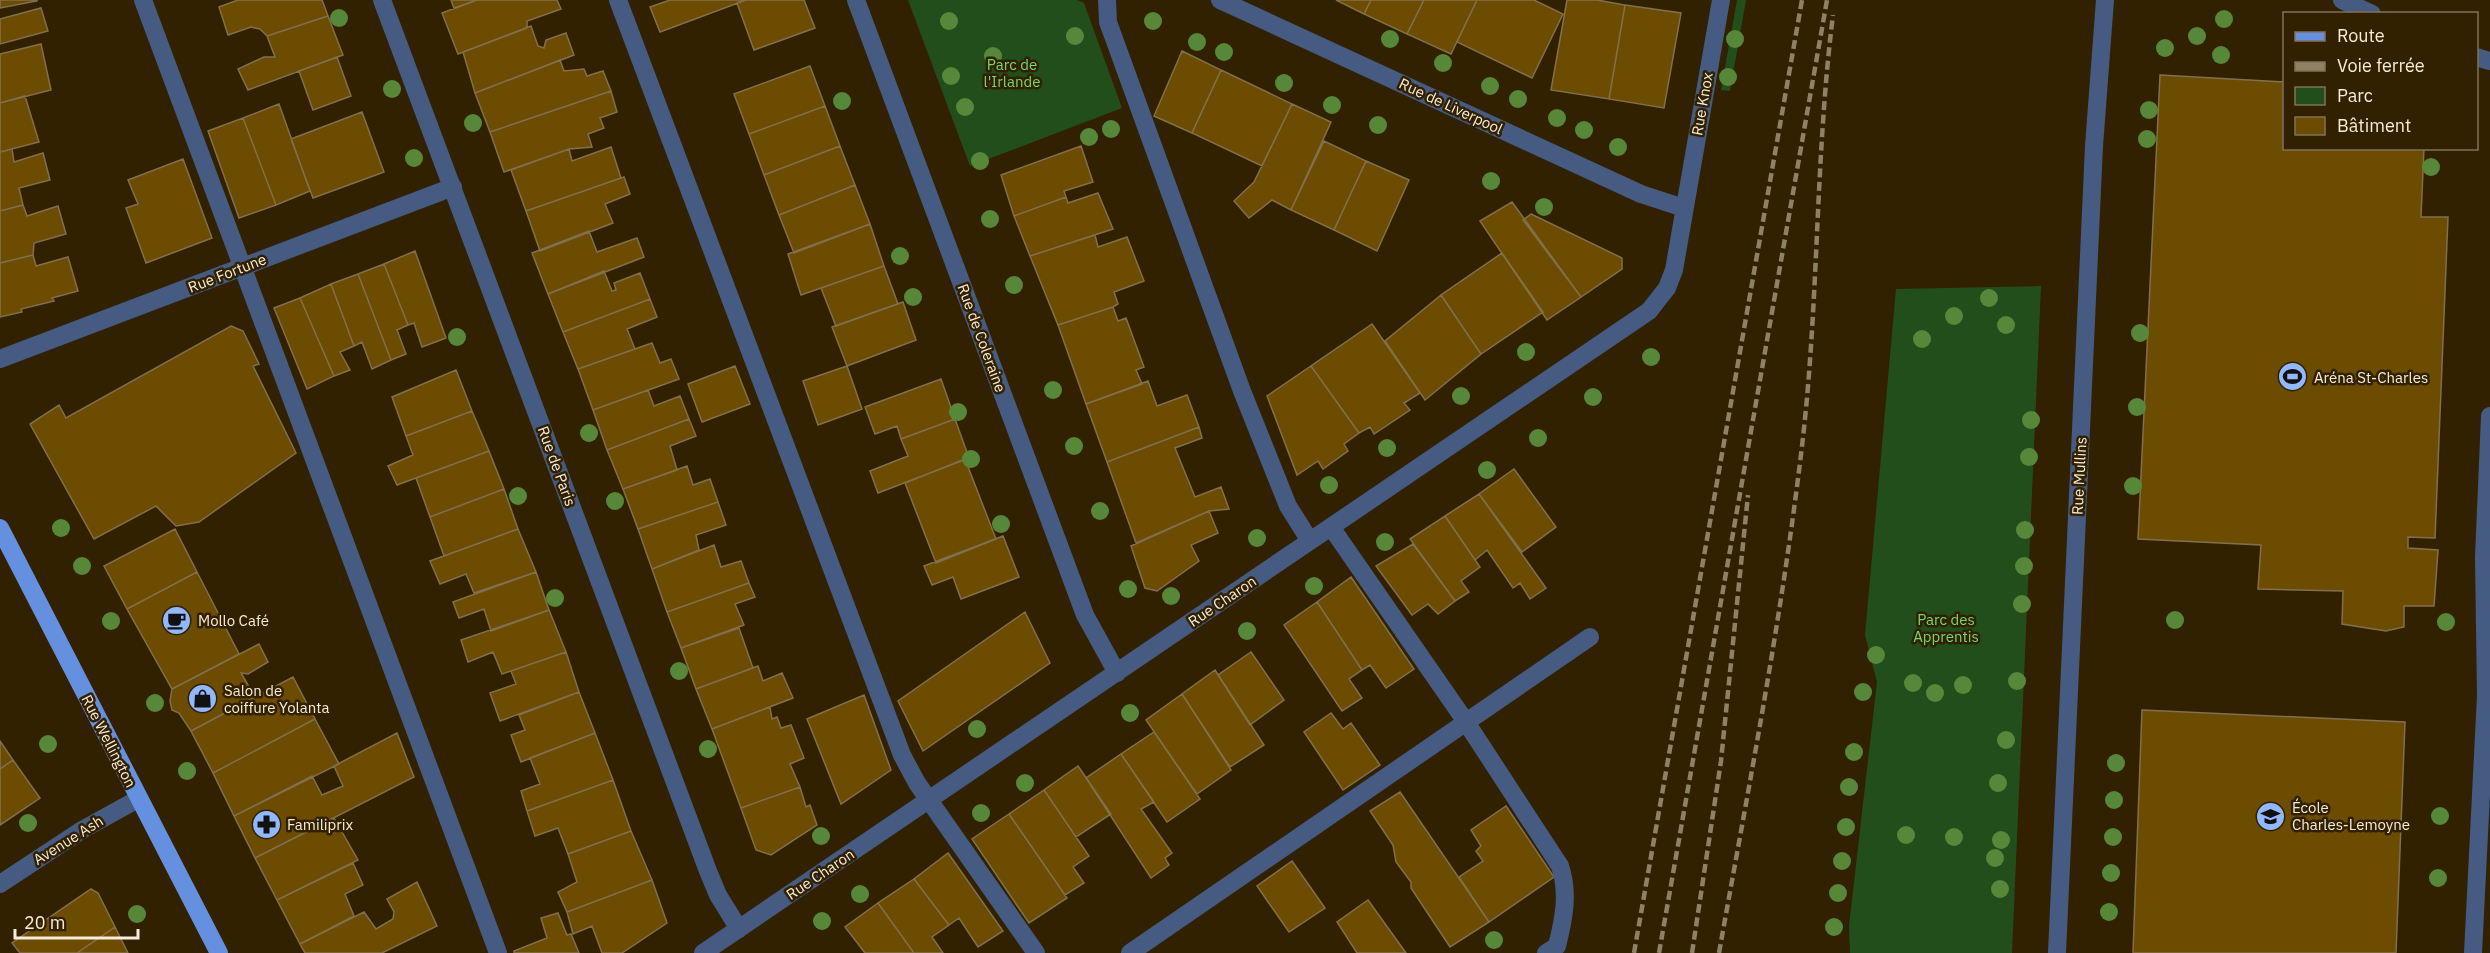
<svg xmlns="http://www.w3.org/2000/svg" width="2490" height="953" viewBox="0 0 2490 953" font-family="'IBM Plex Sans',sans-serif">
  <rect width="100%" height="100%" fill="#322100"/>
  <path fill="#224e1c" d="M908 0H1077L1084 3 1122 108 970 166Z
    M1737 0H1746L1730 91 1721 90Z
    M2041 286 2012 953H1850L1849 926 1877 682 1865 635 1896 289Z"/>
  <path fill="#6b4c00" stroke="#826f4d" stroke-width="1.5" d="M0 0H37V1L0 8Z
    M238 0H322L328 16 267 36 260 29 251 27 228 35 219 7Z
    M451 0H477L454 8Z
    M477 0H557L561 9 527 21V28L458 54 442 13Z
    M670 0H746L660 32 650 7Z
    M745 0H804L815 28 754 50 737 3Z
    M1336 0H1371L1364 14Z
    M1371 0H1424L1407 34 1364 14Z
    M1424 0H1477L1451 54 1407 34Z
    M1477 0H1534L1563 14 1532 78 1457 42Z
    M1567 0H1597L1625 5 1609 99 1551 90Z
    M1625 5 1681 13 1664 108 1609 99Z
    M41 8 48 31 0 44V19Z
    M328 16 343 55 248 90 238 69 264 57H275L267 36Z
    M531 26 538 46 544 48 546 40 566 33 574 55 475 93 463 52Z
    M41 44 51 90 0 103V54Z
    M1182 51 1221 70 1192 133 1154 116Z
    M337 57 351 96 313 110 299 71Z
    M560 60 564 71 584 69 587 76 603 71 611 91 490 132 475 93Z
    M810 66 825 106 749 134 734 94Z
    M1221 70 1292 104 1262 166 1192 133Z
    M2160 75 2284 82V148H2424L2421 217H2448L2435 538 2408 537V548L2438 550 2434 606H2404V627L2386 631 2342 624 2343 591 2258 589 2261 545 2138 539Z
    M611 91 617 112 600 118 604 128 588 134 592 147 569 149 504 172 490 132Z
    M25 96 39 142 0 152V103Z
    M279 104 310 191 276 205 243 118Z
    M1292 104 1331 122 1291 210 1272 200 1249 218 1234 201 1254 182Z
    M825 106 840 146 764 175 749 134Z
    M362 112 384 172 313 198 291 139Z
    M243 118 276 205 239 218 208 131Z
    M1324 141 1366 161 1334 230 1291 210Z
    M840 146 855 185 779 215 764 175Z
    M1081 146 1093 182 1064 191 1066 197 1014 216 1001 175Z
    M611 147 621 178 526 211 511 170 569 149 572 161Z
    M12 149 14 162 43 153 50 180 19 188 23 205 0 211V152Z
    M183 159 212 238 146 263 126 208 138 204 128 180Z
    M1366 161 1409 180 1377 251 1334 230Z
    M624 177 630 194 605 204 613 223 540 251 526 211Z
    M855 185 870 224 794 253 779 215Z
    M1098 193 1113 229 1030 256 1014 216 1066 197 1068 203Z
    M1512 202 1581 297 1547 320 1480 221Z
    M23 205 27 216 58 206 66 234 34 243 33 255 0 263V211Z
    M1531 214 1622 258V269L1581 297 1523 220Z
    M870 224 884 266 801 295 788 254Z
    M589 231 597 252 637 238 644 257 548 294 532 253Z
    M1095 235 1098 247 1127 237 1144 281 1114 292 1118 304 1113 307 1058 325 1030 256Z
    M415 251 446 338 422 347 414 323 408 325 384 264Z
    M1502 253 1543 312 1481 354 1441 295Z
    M33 255 36 266 68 257 78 291 52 298 54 301 21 309 22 312 0 317V263Z
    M384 264 408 325 397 330 406 354 391 360 358 274Z
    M884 266 898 304 836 326 821 288Z
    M604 271 612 291 616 290 614 283 640 273 650 299 563 332 548 294Z
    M358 274 391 360 372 369 362 342 354 346 331 284Z
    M331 284 354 346 340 352 350 370 334 376 300 298Z
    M1441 295 1481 354 1425 400 1385 341Z
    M300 298 334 376 307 389 274 308Z
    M650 299 657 317 627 329 635 349 578 369 563 332Z
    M903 302 916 340 847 366 832 327Z
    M1113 307 1118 321 1126 318 1144 367 1136 370 1142 384 1086 404 1058 325Z
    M1372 324 1420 393 1404 403 1410 410 1374 434 1370 427 1359 433 1311 366Z
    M231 326 243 331 259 364 253 366 296 453 199 522 176 526 156 506 94 539 30 424 59 405 66 418Z
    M652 343 660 363 671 359 679 379 593 410 578 369Z
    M735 366 750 404 702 422 688 384Z
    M847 366 862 409 818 425 803 381Z
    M1311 366 1359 433 1344 444 1348 451 1323 469 1318 461 1297 475 1267 396Z
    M456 370 472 411 406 436 392 397Z
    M941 379 955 419 901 439 897 426 875 434 865 407Z
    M1148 381 1157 406 1187 395 1199 427 1107 462 1086 404Z
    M648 390 654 406 680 396 689 419 607 450 593 410Z
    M472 411 489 451 397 485 388 466 413 455 406 436Z
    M689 419 696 436 670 446 677 470 623 489 607 450Z
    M955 419 969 458 878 493 870 471 908 456 901 439Z
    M1199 427 1202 438 1175 448 1195 497 1221 487 1229 509 1209 511 1136 543 1107 462Z
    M489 451 504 489 430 517 416 478Z
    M965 459 996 539 936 563 905 483Z
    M687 466 693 485 710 479 718 502 638 529 623 489Z
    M1514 469 1556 527 1522 552 1479 494Z
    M504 489 518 529 444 556 430 517Z
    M1479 494 1546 588 1530 599 1520 583 1513 588 1487 550 1475 560 1445 516Z
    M718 502 726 525 696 535 699 550 652 569 638 529Z
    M1209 511 1218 533 1191 545 1199 561 1157 591 1145 588 1131 546Z
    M1445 516 1480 567 1461 581 1469 592 1455 601 1410 539Z
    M175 529 197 572 127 609 104 566Z
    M518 529 536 572 474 593 466 574 440 584 430 561Z
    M1003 536 1019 577 961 599 953 577 932 585 924 566Z
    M1413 544 1455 601 1438 614 1428 604 1412 615 1376 566Z
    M714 545 721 567 741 561 749 583 667 612 652 569Z
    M197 572 239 654 172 689 127 609Z
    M536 572 549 610 491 631 484 609 459 618 453 602Z
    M1351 577 1414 669 1386 688 1370 665 1362 670 1317 602Z
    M749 583 755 597 735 604 744 625 681 648 667 612Z
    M1317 602 1362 670 1349 679 1362 698 1342 711 1284 625Z
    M549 610 566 652 502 674 493 652 468 662 461 640Z
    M1025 612 1050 663 923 751 898 701Z
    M739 628 753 668 696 689 681 648Z
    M259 644 268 662 248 674 241 673 255 697 191 731 179 713 172 710 170 701 172 689Z
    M566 652 579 692 500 721 490 693 516 684 511 671Z
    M1251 652 1284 700 1250 725 1218 675Z
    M758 666 763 681 782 673 793 698 712 729 696 689Z
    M1215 670 1264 745 1230 767 1182 694Z
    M293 677 315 719 213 773 191 731Z
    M579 692 595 733 521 762 511 735 525 730 519 715Z
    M1182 694 1231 770 1197 794 1146 720Z
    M864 695 891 770 841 804 807 719Z
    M770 707 772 719 777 717 781 728 791 725 804 758 790 764 800 787 741 808 712 729Z
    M2142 710 2405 722 2396 953H2133Z
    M1331 713 1343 729 1351 723 1380 765 1343 790 1304 732Z
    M315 719 339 764 234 816 213 773Z
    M1154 732 1200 799 1167 822 1121 754Z
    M397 733 414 777 255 858 234 816 312 776 322 795 343 786 334 766Z
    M595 733 613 780 527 811 521 791 540 784 530 758Z
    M0 741 13 760 0 769Z
    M1121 754 1154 802 1141 809 1172 853 1165 858 1169 865 1151 878 1086 778Z
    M13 760 40 798 0 825V769Z
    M1078 766 1111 814 1076 837 1044 790Z
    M613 780 631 831 568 854 558 828 535 836 527 811Z
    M800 787 806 807 810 805 817 825 771 855 756 850 741 808Z
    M1044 790 1089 856 1073 867 1084 883 1065 895 1009 814Z
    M1400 792 1489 922 1450 947 1411 888V882L1396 862 1393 845 1370 811Z
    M1506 806 1554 877 1489 922 1459 877 1483 861 1476 851 1481 846 1471 830Z
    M1009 814 1067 898 1029 923 972 839Z
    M334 818 358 860 277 900 255 858Z
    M631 831 652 880 567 912 558 892 577 882 568 854Z
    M948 853 1003 931 978 947 959 918 949 925 914 879Z
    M1292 861 1325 908 1289 932 1257 886Z
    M353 863 363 885 345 894 354 916 300 944 277 900Z
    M914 879 949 925 932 937 943 953H914L878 903Z
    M652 880 667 923 622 953H602L592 926 573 934 567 912Z
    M417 882 437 926 382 953H305L300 944 364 912 376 929 393 919 394 912 387 899Z
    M91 889 98 893 115 927 77 953H20L12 943Z
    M1368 900 1406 953H1357L1337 922Z
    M878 903 914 953H865L845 927Z
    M558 913 567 935 571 934 579 953H514V951L547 938 541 918Z
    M115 927 128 953H77Z"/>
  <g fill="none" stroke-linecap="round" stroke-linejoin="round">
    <path stroke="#455b81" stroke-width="18" d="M143 0 498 953
      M382 0 708 871 718 895 739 929
      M618 0 902 755 917 783 1036 953
      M856 0 1085 615 1117 673
      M1107 0 1108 22 1242 391 1288 506 1310 541
      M1220 0 1641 194 1684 208
      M2342 0 2372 14
      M2476 57 2490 61
      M0 359 453 187
      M1331 527 1466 722 1560 866C1569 893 1564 918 1557 946L1546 953
      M0 884 82 830 138 799
      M703 953 1649 311 1667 288 1674 270 1721 0
      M1130 953 1590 637
      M2057 953 2094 146 2105 0
      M2473 953 2486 696 2484 557 2490 416"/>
    <path stroke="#6490df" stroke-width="18" d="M0 528 219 953"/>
    <path stroke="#8f8166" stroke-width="4.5" stroke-dasharray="9 4.5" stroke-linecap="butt" d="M1634 953 1802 0
      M1659 953 1827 0
      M1692 953 1721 761 1748 495
      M1719 953C1749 785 1782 616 1802 446 1819 303 1815 158 1833 15"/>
  </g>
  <g fill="#578739">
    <circle cx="339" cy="18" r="9"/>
    <circle cx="2224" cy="19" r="9"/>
    <circle cx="949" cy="21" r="9"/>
    <circle cx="1153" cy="21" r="9"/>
    <circle cx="1075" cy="36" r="9"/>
    <circle cx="2197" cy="36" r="9"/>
    <circle cx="1390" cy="39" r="9"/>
    <circle cx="1735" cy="39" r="9"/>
    <circle cx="1197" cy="42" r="9"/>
    <circle cx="2165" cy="48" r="9"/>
    <circle cx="1224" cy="52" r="9"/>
    <circle cx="2221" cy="55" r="9"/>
    <circle cx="993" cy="56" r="9"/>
    <circle cx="1443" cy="63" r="9"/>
    <circle cx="951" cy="76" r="9"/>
    <circle cx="1728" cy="77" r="9"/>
    <circle cx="1284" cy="83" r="9"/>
    <circle cx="1490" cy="86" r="9"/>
    <circle cx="392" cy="89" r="9"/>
    <circle cx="1518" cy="99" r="9"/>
    <circle cx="842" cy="101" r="9"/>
    <circle cx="1332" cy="105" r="9"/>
    <circle cx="965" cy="107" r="9"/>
    <circle cx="2149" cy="110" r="9"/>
    <circle cx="1557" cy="118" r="9"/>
    <circle cx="473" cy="123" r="9"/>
    <circle cx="1378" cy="125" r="9"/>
    <circle cx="1111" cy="129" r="9"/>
    <circle cx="1584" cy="130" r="9"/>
    <circle cx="1089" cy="137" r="9"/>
    <circle cx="2147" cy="139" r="9"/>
    <circle cx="1618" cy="147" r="9"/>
    <circle cx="414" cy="158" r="9"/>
    <circle cx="980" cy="161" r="9"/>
    <circle cx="2431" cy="167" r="9"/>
    <circle cx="1491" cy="181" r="9"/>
    <circle cx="1544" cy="207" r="9"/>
    <circle cx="990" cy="219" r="9"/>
    <circle cx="900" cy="256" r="9"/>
    <circle cx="1014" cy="285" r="9"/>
    <circle cx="913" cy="297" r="9"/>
    <circle cx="1989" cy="298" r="9"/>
    <circle cx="1954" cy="316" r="9"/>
    <circle cx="2006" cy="325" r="9"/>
    <circle cx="2140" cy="333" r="9"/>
    <circle cx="457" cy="337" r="9"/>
    <circle cx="1922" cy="339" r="9"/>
    <circle cx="1526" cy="352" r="9"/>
    <circle cx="1651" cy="357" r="9"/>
    <circle cx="1053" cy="390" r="9"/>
    <circle cx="1461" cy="396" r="9"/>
    <circle cx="1593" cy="397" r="9"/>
    <circle cx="2137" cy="407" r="9"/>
    <circle cx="958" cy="412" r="9"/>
    <circle cx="2031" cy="420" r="9"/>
    <circle cx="589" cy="433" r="9"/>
    <circle cx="1538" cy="438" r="9"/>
    <circle cx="1074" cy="446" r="9"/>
    <circle cx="1387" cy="448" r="9"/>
    <circle cx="2029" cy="457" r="9"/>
    <circle cx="971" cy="459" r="9"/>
    <circle cx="1487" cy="470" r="9"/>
    <circle cx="1329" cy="485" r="9"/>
    <circle cx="2133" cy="486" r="9"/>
    <circle cx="518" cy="496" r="9"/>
    <circle cx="615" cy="501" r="9"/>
    <circle cx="1100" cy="511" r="9"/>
    <circle cx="1001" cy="524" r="9"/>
    <circle cx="61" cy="528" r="9"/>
    <circle cx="2025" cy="530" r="9"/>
    <circle cx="1257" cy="538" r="9"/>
    <circle cx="1385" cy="542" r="9"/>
    <circle cx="82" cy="566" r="9"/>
    <circle cx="2024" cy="566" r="9"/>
    <circle cx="1314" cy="586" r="9"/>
    <circle cx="1128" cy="589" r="9"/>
    <circle cx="1171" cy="596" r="9"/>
    <circle cx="555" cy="598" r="9"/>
    <circle cx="2022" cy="604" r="9"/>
    <circle cx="2175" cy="620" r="9"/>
    <circle cx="111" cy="621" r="9"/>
    <circle cx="2446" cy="622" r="9"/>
    <circle cx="1247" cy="631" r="9"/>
    <circle cx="1876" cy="655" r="9"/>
    <circle cx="679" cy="671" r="9"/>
    <circle cx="2017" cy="681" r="9"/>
    <circle cx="1913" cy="683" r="9"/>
    <circle cx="1963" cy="685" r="9"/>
    <circle cx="1863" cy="692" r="9"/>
    <circle cx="1935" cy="693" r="9"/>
    <circle cx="155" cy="703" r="9"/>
    <circle cx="1130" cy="713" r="9"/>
    <circle cx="977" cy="729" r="9"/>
    <circle cx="2006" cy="740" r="9"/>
    <circle cx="48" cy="744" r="9"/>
    <circle cx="708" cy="749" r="9"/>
    <circle cx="1854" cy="752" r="9"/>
    <circle cx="2116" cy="763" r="9"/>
    <circle cx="187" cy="771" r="9"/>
    <circle cx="1025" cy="783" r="9"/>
    <circle cx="1998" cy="783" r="9"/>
    <circle cx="1849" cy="787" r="9"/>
    <circle cx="2114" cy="800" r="9"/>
    <circle cx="981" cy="813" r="9"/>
    <circle cx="2440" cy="816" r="9"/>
    <circle cx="28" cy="823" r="9"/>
    <circle cx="1846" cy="827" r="9"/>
    <circle cx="1906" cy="835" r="9"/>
    <circle cx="821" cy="836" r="9"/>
    <circle cx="1954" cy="837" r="9"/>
    <circle cx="2113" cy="837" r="9"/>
    <circle cx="2001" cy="840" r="9"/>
    <circle cx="1995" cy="858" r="9"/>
    <circle cx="1842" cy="861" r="9"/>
    <circle cx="2111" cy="873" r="9"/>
    <circle cx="2438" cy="878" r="9"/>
    <circle cx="2000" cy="889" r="9"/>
    <circle cx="1838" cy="893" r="9"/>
    <circle cx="860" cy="894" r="9"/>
    <circle cx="2109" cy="912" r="9"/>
    <circle cx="137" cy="914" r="9"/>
    <circle cx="822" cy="921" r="9"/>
    <circle cx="1834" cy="927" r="9"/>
    <circle cx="1494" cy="940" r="9"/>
  </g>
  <defs>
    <symbol id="stadium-disc" viewBox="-11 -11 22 22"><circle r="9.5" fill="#91b8fd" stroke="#322100"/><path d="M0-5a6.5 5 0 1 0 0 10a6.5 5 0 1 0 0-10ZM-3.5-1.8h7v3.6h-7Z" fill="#111"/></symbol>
    <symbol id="cafe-disc" viewBox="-11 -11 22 22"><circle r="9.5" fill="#91b8fd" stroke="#322100"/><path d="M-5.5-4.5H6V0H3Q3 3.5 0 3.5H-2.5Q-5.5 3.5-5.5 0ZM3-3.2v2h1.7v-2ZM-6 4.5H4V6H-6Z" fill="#111"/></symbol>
    <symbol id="shop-disc" viewBox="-11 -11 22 22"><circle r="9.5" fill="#91b8fd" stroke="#322100"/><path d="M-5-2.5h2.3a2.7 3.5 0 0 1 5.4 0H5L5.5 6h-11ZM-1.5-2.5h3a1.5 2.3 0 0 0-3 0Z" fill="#111"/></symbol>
    <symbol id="school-disc" viewBox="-11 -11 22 22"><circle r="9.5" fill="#91b8fd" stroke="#322100"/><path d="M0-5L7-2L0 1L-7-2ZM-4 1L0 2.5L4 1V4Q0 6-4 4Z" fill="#111"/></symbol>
    <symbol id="pharmacy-disc" viewBox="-11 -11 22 22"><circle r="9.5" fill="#91b8fd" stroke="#322100"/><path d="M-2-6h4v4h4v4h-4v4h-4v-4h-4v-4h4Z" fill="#111"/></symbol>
  </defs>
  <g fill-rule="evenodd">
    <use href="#stadium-disc" x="2276" y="360" width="33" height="33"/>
    <use href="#cafe-disc" x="160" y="604" width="33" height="33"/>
    <use href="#shop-disc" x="186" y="682" width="33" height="33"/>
    <use href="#school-disc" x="2254" y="800" width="33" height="33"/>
    <use href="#pharmacy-disc" x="250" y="808" width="33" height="33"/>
  </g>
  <g text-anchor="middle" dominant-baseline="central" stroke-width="5" stroke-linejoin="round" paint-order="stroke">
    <g font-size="15" fill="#75da67" stroke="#322100">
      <text x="1012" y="64">Parc de<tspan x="1012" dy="17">l'Irlande</tspan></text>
      <text x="1946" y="619">Parc des<tspan x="1946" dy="17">Apprentis</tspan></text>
    </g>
    <g font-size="15" fill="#f7ecd9" stroke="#322100">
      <text transform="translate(1702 104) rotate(-80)">Rue Knox</text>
      <text transform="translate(1451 106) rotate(25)">Rue de Liverpool</text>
      <text transform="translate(227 273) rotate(-21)">Rue Fortune</text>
      <text transform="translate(982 338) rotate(70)">Rue de Coleraine</text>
      <text transform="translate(557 466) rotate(70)">Rue de Paris</text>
      <text transform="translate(2079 476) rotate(-87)">Rue Mullins</text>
      <text transform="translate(1222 601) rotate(-34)">Rue Charon</text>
      <text transform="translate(109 741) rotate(63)">Rue Wellington</text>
      <text transform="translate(68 840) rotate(-32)">Avenue Ash</text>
      <text transform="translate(820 874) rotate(-34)">Rue Charon</text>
    </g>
    <g font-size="15" fill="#f7ecd9" stroke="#322100" text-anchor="start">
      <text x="2314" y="377">Aréna St-Charles</text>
      <text x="198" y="620">Mollo Café</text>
      <text x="224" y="690">Salon de<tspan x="224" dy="17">coiffure Yolanta</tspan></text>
      <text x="2292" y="807">École<tspan x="2292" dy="17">Charles-Lemoyne</tspan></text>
      <text x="287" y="824">Familiprix</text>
    </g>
  </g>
  <rect x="2283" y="12" width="195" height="138" fill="#322100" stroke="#817257" stroke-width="1.5"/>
  <rect x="2295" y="32" width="30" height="9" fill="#6490df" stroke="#817257" stroke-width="1.5"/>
  <text x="2337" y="42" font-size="18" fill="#f7ecd9">Route</text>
  <rect x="2295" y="62" width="30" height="9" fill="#8f8166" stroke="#817257" stroke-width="1.5"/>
  <text x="2337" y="72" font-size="18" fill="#f7ecd9">Voie ferrée</text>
  <rect x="2295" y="87" width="30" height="18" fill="#224e1c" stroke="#817257" stroke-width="1.5"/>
  <text x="2337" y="102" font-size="18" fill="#f7ecd9">Parc</text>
  <rect x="2295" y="117" width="30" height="18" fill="#6b4c00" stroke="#817257" stroke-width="1.5"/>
  <text x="2337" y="132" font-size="18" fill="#f7ecd9">Bâtiment</text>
  <path d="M15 929v9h123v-9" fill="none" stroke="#f7ecd9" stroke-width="3"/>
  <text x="24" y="929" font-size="18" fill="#f7ecd9" stroke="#322100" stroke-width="4.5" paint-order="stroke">20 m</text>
</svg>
